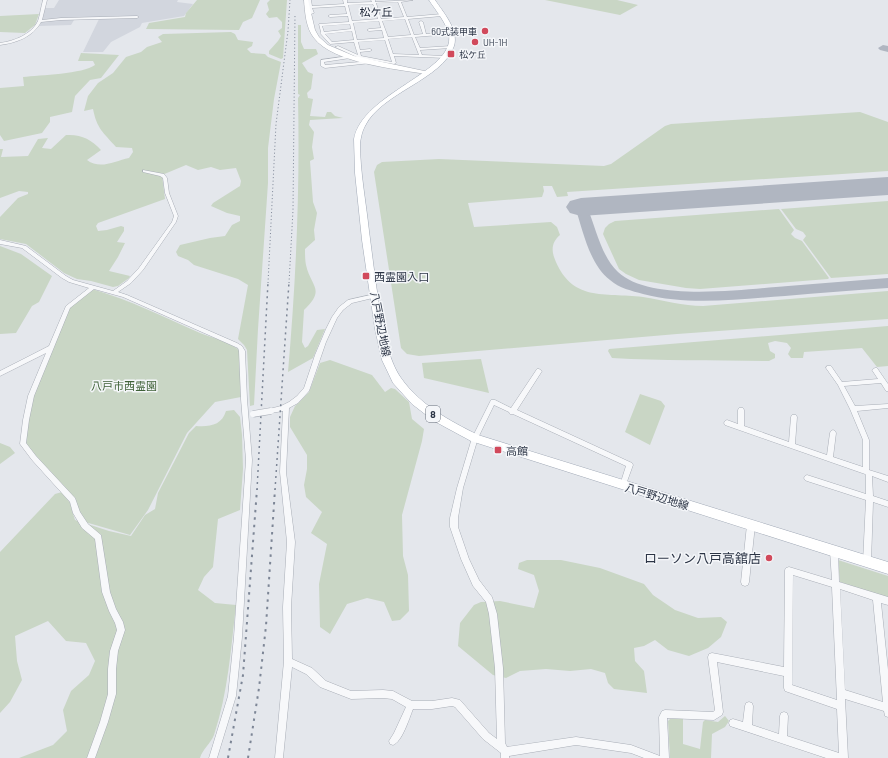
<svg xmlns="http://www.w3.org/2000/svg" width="888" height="758" viewBox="0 0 888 758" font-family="Barlow,'Noto Sans JP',sans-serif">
  <rect width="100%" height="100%" fill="#e4e7ec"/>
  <path fill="#d2d6de" d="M59 0H178L177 2 193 4 184 16 142 23 140 27 111 42 103 52H83L99 19 74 20 71 25 39 26 44 8H54Z"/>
  <path fill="#c9d6c5" d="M197 0H260L252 18 243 22 239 30 146 29 149 23 185 17 186 13Z
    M270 0H287L283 58 281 59 269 54V51L278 41 281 36 278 31 282 28V22L277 17 269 18 266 14 269 10 267 3Z
    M545 0H617L638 5 620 15Z
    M39 14 35 25 25 33 0 32V16Z
    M298 25H301V42L304 49H316L318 54 302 63 308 72 313 74 311 89 307 93 308 98 313 99 310 116 325 117 327 112H331L335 116 343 118 310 120 309 125 314 132 312 147 314 159 310 161 313 202 317 213 314 230 315 240 305 249C305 254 305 260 306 265 311 287 326 289 304 310L302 342 305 348 308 346 317 330 325 329 313 358 288 372C296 281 300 190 298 98L300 95 298 94Z
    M231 32 235 34 238 40 253 42 252 46 247 49 251 53 265 54 268 57 281 62 274 99 268 148V183L258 329 254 405 250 406 247 350 244 345 238 339 248 285 238 279 194 265 188 260 178 256 176 252 180 245 210 238 225 236 232 225 240 221V216L227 213 211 206 213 203 240 186 241 181 236 168 220 170 211 167 198 170 186 165 162 175 165 199 98 223 96 226 98 231 107 230 121 226 124 227V231L117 242 125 243 118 257 109 271 130 276 129 278 118 286 113 287 91 281 77 279 64 273 26 244 0 239V217L18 198 28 194V192L19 191 0 198V149H3L1 157 28 156 38 139 48 138 42 148 51 149 66 135C81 134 91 139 101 150L87 160C100 170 115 161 129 158L133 152 132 148 116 147C103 132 97 129 93 109L84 111 88 96 98 83 113 73 126 57 141 52 147 47 162 42 158 37 163 34Z
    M81 53 119 55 101 78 90 80 75 96 72 112 50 117V122L42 133 4 141 0 135V88L24 86 23 77C40 75 83 74 95 65L93 61H78Z
    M860 112 888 122V171L567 192 568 196 557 197 552 186H543L544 191 542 197 468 203 474 227 551 222 557 227 560 235C553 241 551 248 554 257 571 303 604 292 643 297 663 300 683 306 703 306L888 291V319L677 334 419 356 407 354 401 348 374 172 377 165 382 162 439 159 604 166 611 164 665 126 671 124Z
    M888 201V274L831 278 803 240 806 236 803 232 796 229 781 209Z
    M779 209 794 230 791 234 795 238 802 241 829 278 828 279 700 289 686 288 639 280 626 274 619 269 603 234 605 228 609 224 615 221Z
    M0 246 21 254 52 276 39 302 32 306 16 333 0 334Z
    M92 289C130 300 164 317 200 333 212 338 229 341 239 350L240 354 241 397 215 402 187 433 148 510 130 535 85 522 25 445V435L33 397 39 379 71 306Z
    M888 326V366L877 367 862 348 804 352 803 358H791L788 354 791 348 787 343 775 341 768 343 770 351 775 354V358L769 361C716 360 664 361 612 358L608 351 609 349Z
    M481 359 489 393 424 378 422 363Z
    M330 360 372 375 385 392 391 388 395 389 409 402 412 419 424 429 422 441 402 515 403 556 408 575 409 611 400 620 392 621 384 602 367 598 347 604 330 634 320 627 319 584 327 544 311 533 322 512 306 497 304 485 307 469V455L290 427V417L295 406 309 392 320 363Z
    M640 394 661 401 665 406 650 445 625 432Z
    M234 410 240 417 242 435 243 469 240 510 218 519 213 567 204 577 198 590 215 603 236 605C231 648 228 693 214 735 211 743 202 750 200 758H19L53 745 67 731 63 710 71 691 89 675 95 661 86 643 66 641 48 621 15 636 17 661 22 680 10 702 0 713V552L55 494 62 492 70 503 75 520 109 531 131 536 145 515 155 509 158 493 189 433 196 426C210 427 222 425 226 411Z
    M0 443 10 447 15 453 0 464Z
    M527 560H561L600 568 644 584 653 595 675 610 698 618 721 617 727 622 721 637 708 648 689 656 668 650 655 640 644 646 634 648 635 661 644 671 647 693 614 689 608 683 605 673 591 669 570 671 546 669 520 671 506 678 493 675 458 646 460 623 474 605 481 602 500 601 534 608 539 591 534 575 518 569 519 563Z
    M838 560 888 576V598L840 582Z
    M725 716 729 721 725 727 712 734 711 758H670L668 721 670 719 683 718V744L700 749 703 722 705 720 718 722Z"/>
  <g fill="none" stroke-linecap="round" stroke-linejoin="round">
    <path fill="#b0b6c1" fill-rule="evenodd" d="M883 45 888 46V52L880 50 878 48Z
      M581 203 585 204 587 207C596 228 601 256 618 272 651 303 746 289 788 286 821 283 855 281 888 278V288C854 290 819 293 785 296 737 299 690 306 643 294 632 291 619 288 610 280 589 264 583 230 575 207L577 204Z"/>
    <path fill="#b0b6c1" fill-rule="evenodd" d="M888 177V195L581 216 570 213 566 207 570 201 581 198Z"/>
    <defs>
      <path id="street" d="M43 0H47L42 20 61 18 137 16 139 17 137 18 61 20 41 22C33 37 16 43 0 45V43C14 41 31 35 38 21 40 15 41 7 43 0Z
        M307 0H311L312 6 344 4 343 0H347V3L372 2 371 0H375V2L413 0 401 2 407 17 442 14 444 15 442 16 408 19 414 35 423 34 419 22 421 21 423 22 426 34 451 32 453 33 451 34 415 37 420 48 451 46 453 47 451 48 420 50 422 55 445 56 447 57 446 58 394 56 396 63 394 64 359 58 335 47 338 46 358 55 354 42 330 44 320 33 321 32 319 24 349 22 348 16 330 17 328 16 330 15 347 14 345 6 312 8 314 13 308 15 306 14 307 13 310 12ZM398 2 404 17 381 19 376 3ZM373 4 378 19 352 21 348 5ZM405 19 411 35 388 37 382 21ZM379 21 381 28 369 29 367 30 369 31 382 30 384 38 357 40 353 23ZM350 24 351 29 324 32 322 26ZM352 31 354 40 332 42 325 34ZM412 37 419 55 393 54 388 39ZM385 40 392 62 361 56 360 52 370 51 372 50 370 49 360 50 358 42Z
        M349 56 351 57 350 58 324 62 325 65 371 61 373 62 371 63 325 68 321 66V60Z
        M143 170 164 174 167 178 169 193 178 216 176 222 143 270 131 283 118 292 127 295 237 343 242 346 245 351 247 399 252 460 242 637 236 696 217 758H209L228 696 234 637 246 460 241 399 239 351 238 348 123 297 94 289 70 308 34 396 29 420 26 443 36 456 75 498 80 512 88 524 101 535 110 592 116 609 123 622 125 630 118 651 116 669V694L108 722 95 758H87L100 722 108 694V669L110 651 117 630 115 623 109 611 102 592 95 539 82 528 73 513 70 502 32 460 20 444 23 420 28 396 46 353 0 376V371L49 346 66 306 89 288 69 282 62 278 22 248 0 244V240L26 246 66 276 73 280 113 291 127 281 139 268 172 222 174 216 165 193 163 178 160 176 143 172Z
        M375 294 378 296 377 297 352 303 343 310 337 318 326 342 309 391 298 403 289 408 286 472 295 542 291 607 292 659 312 668 326 681 351 691 383 690 393 691 412 701H432L452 698 460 700 489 733 497 739 495 668 489 614 486 602 473 586 461 559 450 527V518L457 488 472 438 491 400H495L511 408 537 369H539L542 371 517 410 632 463 633 465 625 487 623 488 621 487 620 485 626 466 513 414H510L509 412 494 405 478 438 463 488 458 518V527L469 559 479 580 492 597 497 614 503 668 505 743 507 747 576 737 631 745 660 756 659 717 662 711 665 710 713 712 715 710 708 657 709 654 712 653 784 667 785 570 786 568 789 567 832 580 830 551 831 549 834 548 837 549 838 551 839 582 888 597V605L881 603 888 670V717L885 716 884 711 845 699 848 758H826L730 726 729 723 730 720 733 719 743 722 745 706 746 703 749 702 752 703 753 706 752 725 779 734 780 716 781 713 784 712 787 713 788 716 787 736 839 753 837 709 785 691 784 688V676L717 662 723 712 722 715 714 720 667 718 669 758H644L631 753 576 745 509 756V758H501V753L483 739 455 707 452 706 432 709H413C409 719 402 742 393 745L390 744 389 741 394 733 406 707 392 699 383 698 351 699 320 687 306 674 292 667 283 758H275L284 661 283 607 287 542 280 472 283 411 271 413H269L268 411 269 409 281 406 289 402 297 396 304 388 315 355 326 329 332 317 339 307 348 300ZM793 575 832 587 837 700 792 685ZM840 589 873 600 883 702 845 690Z
        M827 366H831L842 382 878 379 872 370 875 368H877L888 384V391H886L881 383 844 386 855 406 888 404V408L857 411 869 440V470L888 476V482L872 476 873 496 888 501V507L873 502 871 562 870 564 867 565 864 564 863 562 866 500 807 481 805 480 804 478 805 476 807 475 866 494V475L865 474 725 425 724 423 725 421 727 420 738 424V410L739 408H743L744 410V426L789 442 791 417 792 415H796L797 417 795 444 827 455 830 433 831 431 833 430 835 431 836 433 833 457 863 467V440L850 409 838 385 826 368Z
        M751 522 754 523 755 525 749 582 748 585 745 586 742 585 741 582 747 525 748 523Z"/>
      <path id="secondary" d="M304 0H308L315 30 319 37 328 45 354 56 429 72 426 74C396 69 333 63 314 38 306 28 305 13 304 0Z"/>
      <path id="primary" d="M429 0H435C443 12 459 30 454 46 442 80 382 92 365 126 362 131 361 137 360 143 360 172 366 202 369 231 374 268 378 308 387 345 390 356 394 368 401 378 420 405 450 421 478 435L888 562V574L471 441 434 421 412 404 393 383 382 360 375 329 362 240 355 173 354 139C362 93 455 72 449 35 446 22 436 11 429 0Z"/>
    </defs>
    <use href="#street" stroke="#a9aeb7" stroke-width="1"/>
    <use href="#secondary" stroke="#a9aeb7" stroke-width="1"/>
    <use href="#primary" stroke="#a3abb8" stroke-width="1"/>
    <use href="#street" fill="#f7f8fa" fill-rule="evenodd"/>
    <use href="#secondary" fill="#fff" fill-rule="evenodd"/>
    <use href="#primary" fill="#fff" fill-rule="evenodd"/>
    <path stroke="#7d8696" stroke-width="1" stroke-dasharray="1 2.5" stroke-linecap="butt" d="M268 283 276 124 288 31 290 0
      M289 283 293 210 295 14"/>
    <path stroke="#7d8696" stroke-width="1.5" stroke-dasharray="2 4" stroke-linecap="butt" d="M257 490 268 282
      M275 490 289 282"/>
    <path stroke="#7d8696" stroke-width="2" stroke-dasharray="2.5 5" stroke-linecap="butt" d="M228 758 243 675 257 489
      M248 758 259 688 266 626 275 489"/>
    <defs>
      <path id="street-bridge" d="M253 414 271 411"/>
    </defs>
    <use href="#street-bridge" stroke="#a9aeb7" stroke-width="7" stroke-linecap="butt"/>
    <use href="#street-bridge" stroke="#f7f8fa" stroke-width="6"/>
  </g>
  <g fill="#d1495b" stroke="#f4f6f9" stroke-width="1.5">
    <circle cx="485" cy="31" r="4"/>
    <circle cx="475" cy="42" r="4"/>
    <rect x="447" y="50" width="8" height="8" rx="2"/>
    <rect x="362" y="272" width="8" height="8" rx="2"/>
    <rect x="494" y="446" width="8" height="8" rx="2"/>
    <circle cx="769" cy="558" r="4"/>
  </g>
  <g text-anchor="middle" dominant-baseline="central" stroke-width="3" stroke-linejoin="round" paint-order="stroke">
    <g font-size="9" fill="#2b3445" stroke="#f4f6f9" text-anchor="start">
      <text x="477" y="31" text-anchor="end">60式装甲車</text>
      <text x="483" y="42">UH-1H</text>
      <text x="459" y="54">松ケ丘</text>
    </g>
    <rect fill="#f4f6f9" stroke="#676e7b" stroke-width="1" x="426" y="406" width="14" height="16" rx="3"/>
    <g font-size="10" font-weight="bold" fill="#2b3445">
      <text x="433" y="414">8</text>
    </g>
    <g font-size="11" fill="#1d2536" stroke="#f4f6f9">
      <text x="376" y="11">松ケ丘</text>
    </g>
    <g font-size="11" fill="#2b3445" stroke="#f4f6f9" text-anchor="start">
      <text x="374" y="276">西霊園入口</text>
      <text x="506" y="450">高館</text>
    </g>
    <g font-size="11" fill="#2b3445" stroke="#f4f6f9">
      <text transform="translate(381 324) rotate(79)">八戸野辺地線</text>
      <text transform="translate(657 496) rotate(17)">八戸野辺地線</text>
    </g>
    <g font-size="11" fill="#3f6138" stroke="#f4f6f9">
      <text x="124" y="385">八戸市西霊園</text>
    </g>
    <g font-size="13" fill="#2b3445" stroke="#f4f6f9" text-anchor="end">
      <text x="761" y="558">ローソン八戸高舘店</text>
    </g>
  </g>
</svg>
